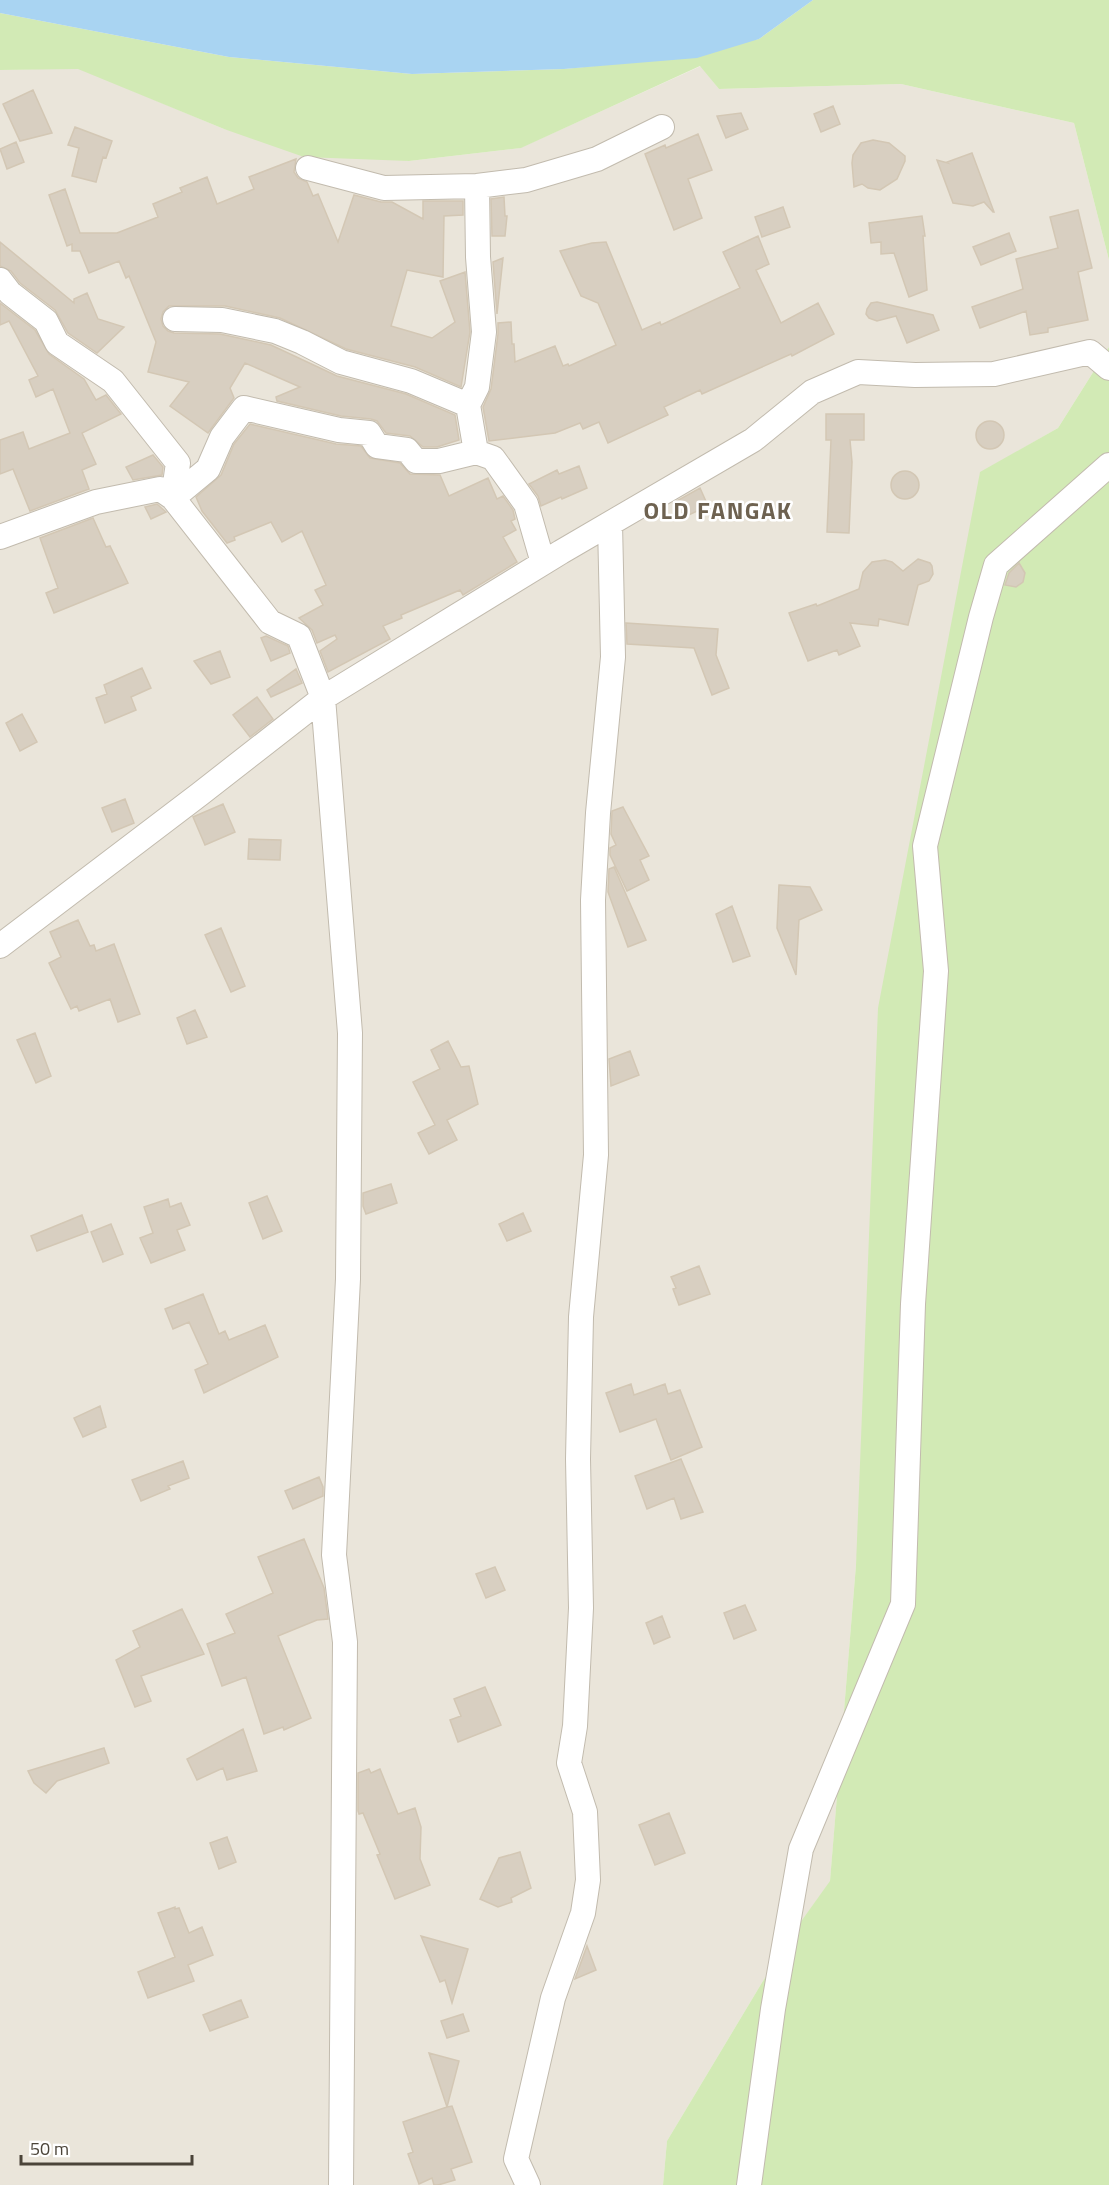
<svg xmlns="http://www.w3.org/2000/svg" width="1109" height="2185" viewBox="0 0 1109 2185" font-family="'Titillium Web',sans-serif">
  <rect width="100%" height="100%" fill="#f6f3ec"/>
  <path fill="#eae5da" d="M701 66 719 89 901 84 1074 123 1109 260V347L1058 428 980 473 856 1565 830 1882 787 1941 667 2141 663 2185H0V70L78 68 224 129 409 161 520 148Z"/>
  <path fill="#d2eab5" d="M813 0H1109V260L1074 123 901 84 719 89 700 66 521 148 409 161 304 157 224 129 78 69 0 70V13L229 57 412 74 564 69 625 63 759 39Z
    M1109 347V2185H663L667 2141 787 1941 830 1881 856 1565 878 1008 980 472 1058 428Z"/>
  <path fill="#a9d4f2" d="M0 0H813L759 39 697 58 564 69 412 74 229 57 0 13Z"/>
  <path fill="#d8cfc1" stroke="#d3c7b4" stroke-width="1.5" d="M33 90 52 133 20 141 3 104Z
    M833 106 840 124 821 132 814 114Z
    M741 113 748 129 726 138 717 116Z
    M75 127 112 141 106 158 103 157 96 182 72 176 79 148 68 145Z
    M698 134 712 170 688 179 702 218 674 230 645 154 665 145 666 148Z
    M873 140 889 143 905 156V161L897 179 880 190 868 188 862 184 854 187 852 163 853 155 861 143Z
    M16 142 24 162 7 169 0 149Z
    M972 153 994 212H993L984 202 973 206 953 203 937 160 948 163 947 162Z
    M296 159 294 172 298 178 307 182 313 196 318 194 338 242 354 195 381 202H392L423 219V201H463V215L444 216 443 277 407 270 391 326 432 338 455 322 440 281 465 272 470 332 461 387 415 367 346 349 280 318 225 306H169L163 312 161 319 163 326 168 331 174 333 220 334 271 345 337 376 406 394 455 415 459 440 437 447H423L410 436 386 433 377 421 371 419 341 416 277 401 276 397 300 387 245 363 230 388 234 398 208 433 170 406 189 382 148 372 156 342 129 276 126 278 119 261 89 273 80 251H72V244L67 246 49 195 65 189 80 233H117L158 217 153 204 182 192 180 188 207 177 217 204 254 189 249 177Z
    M504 197 505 216H507L505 236H492L491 199Z
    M783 207 790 227 762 237 755 217Z
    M1078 210 1092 268 1078 272 1088 320 1048 328V332L1030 335 1026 311 980 328 972 307 1023 289 1016 259 1058 248 1050 217Z
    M922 216 925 236H923L927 290 909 297 894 253 881 254V242L871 243 869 223Z
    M1009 233 1016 251 981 265 973 247Z
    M758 236 769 264 756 270 781 323 818 303 834 334 792 356 791 354 702 394 700 390 664 407 668 415 608 443 599 422 583 429 580 423 555 433 489 441 483 407 491 389 498 334V323L511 322 512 344H514L515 362 555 346 563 366 568 364 569 366 616 345 598 303 581 296 560 251 592 243 606 242 642 330 660 322 661 325 740 288 723 252Z
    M0 242 74 303V299L87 293 98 319 124 327 97 353 68 333 55 310 20 283 11 271 0 266Z
    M503 258 497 314 493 262Z
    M877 302 933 315 939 330 907 343 896 316 877 321 869 318 866 314 867 309 871 303Z
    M0 303 35 330 49 354 84 379 96 400 106 395 121 414 82 433 96 464 82 470 89 489 30 511 13 469 0 474V440L23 432 29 449 70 433 53 389 36 397 29 380 38 376 9 321 0 325Z
    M826 414H864V440H850L852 462 849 533 827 532 831 440H826Z
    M976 435a14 14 0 1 1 28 0a14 14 0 1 1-28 0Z
    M250 424 336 444 361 446 370 458 400 463 410 474 440 475 449 496 488 478 497 499 503 496 513 510 515 519 511 521 516 530 503 537 517 562 463 595 460 590 401 615 402 618 383 626 390 639 328 672 320 651 337 639 335 635 317 643 312 630 299 618 323 605 315 590 326 585 302 531 282 542 271 522 234 537 235 540 227 543 202 511 196 497 221 475 234 444Z
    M153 455 163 467 162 475 133 480 126 467Z
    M579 466 587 488 562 499 561 497 541 506 538 496 529 484 557 470 559 474Z
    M891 485a14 14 0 1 1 28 0a14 14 0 1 1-28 0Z
    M700 488 708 506 680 519 673 503Z
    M157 504 166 512 151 519 145 507Z
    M93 518 106 547 110 546 128 583 54 613 46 593 58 588 40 538Z
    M918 559 930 563 932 566 933 574 929 581 918 585 908 625 879 619 878 626 850 623 860 646 839 655 837 650 808 661 789 613 816 604 817 606 859 589 863 572 872 562 885 560 892 562 903 571Z
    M1019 563 1025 573 1023 582 1016 587 1005 585 1009 573Z
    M626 623 718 629 716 655 729 688 712 695 694 648 627 644Z
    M266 636 288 646 290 653 271 661 261 638Z
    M220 651 230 677 211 684 194 661Z
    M142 668 151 688 131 697 136 710 105 723 96 698 107 694 104 685Z
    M296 669 302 683 271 697 267 690Z
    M257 697 273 719 250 737 233 715Z
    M22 714 37 742 20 751 6 723Z
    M125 799 134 823 112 832 102 808Z
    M223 804 235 832 205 845 193 817Z
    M623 807 649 856 640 860 649 880 627 891 610 855V848L616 845 611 834 612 811Z
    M249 839 281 840 280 860 248 859Z
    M614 867 646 940 628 947 608 892 609 869Z
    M779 885 810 887 822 910 799 920 796 975 777 928Z
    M732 906 750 956 733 962 716 914Z
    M78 920 90 946 94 945 96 951 114 944 140 1014 118 1022 110 999 79 1011 77 1006 71 1009 49 963 61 957 50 932Z
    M221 928 245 986 231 992 205 935Z
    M195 1010 207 1037 187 1044 177 1018Z
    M35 1033 51 1076 36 1083 17 1040Z
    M448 1041 461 1067 469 1066 478 1104 447 1120 457 1140 429 1154 418 1133 435 1125 413 1082 440 1069 431 1050Z
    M630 1051 639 1075 611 1086 609 1059Z
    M391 1184 397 1203 366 1214 363 1206V1193Z
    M267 1196 282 1231 263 1239 249 1203Z
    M168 1199 170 1207 181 1203 190 1225 177 1230 185 1250 151 1263 140 1238 153 1233 144 1207Z
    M523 1213 531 1231 507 1241 499 1224Z
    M82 1215 88 1232 37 1251 31 1236Z
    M111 1224 123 1254 103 1262 91 1232Z
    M699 1266 710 1294 679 1305 673 1289 676 1288 671 1277Z
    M203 1294 219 1334 225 1331 229 1340 265 1325 278 1357 204 1393 195 1370 208 1364 189 1322 173 1329 165 1309Z
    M631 1384 634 1395 665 1384 668 1394 680 1390 702 1447 671 1460 656 1419 620 1432 606 1393Z
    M100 1406 106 1427 83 1437 74 1418Z
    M681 1459 703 1512 681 1519 674 1498 647 1509 635 1476Z
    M183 1461 189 1478 168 1486 170 1489 141 1501 132 1480Z
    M319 1477 323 1487V1496L293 1509 285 1491Z
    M304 1539 324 1588 328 1619 317 1620 278 1636 311 1718 284 1730 283 1727 264 1734 246 1677 222 1686 207 1644 235 1633 226 1614 273 1593 258 1557Z
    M495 1567 505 1590 486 1598 476 1574Z
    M745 1605 756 1630 734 1639 724 1613Z
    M182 1609 204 1654 141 1676 151 1701 135 1707 116 1660 140 1647 133 1631Z
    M662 1616 670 1637 654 1644 646 1623Z
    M485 1687 501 1725 458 1742 450 1720 461 1716 454 1699Z
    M243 1729 257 1771 227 1780 223 1768 197 1780 187 1759Z
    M104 1748 109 1763 57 1781 46 1793 34 1783 28 1771Z
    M369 1769 371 1773 380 1769 398 1814 415 1808 421 1827 420 1859 430 1885 395 1899 377 1855 380 1854 363 1813 359 1814 358 1811V1773Z
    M669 1813 685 1853 655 1865 639 1825Z
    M227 1837 236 1862 219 1869 210 1843Z
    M520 1852 531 1888 511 1898 512 1902 498 1907 480 1899 499 1858Z
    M175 1907V1909L179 1908 189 1933 202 1927 213 1955 188 1965 194 1981 148 1998 138 1972 175 1957 158 1913Z
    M421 1936 468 1949 452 2003 445 1980 440 1982Z
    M587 1946 596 1970 575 1979Z
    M241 2000 248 2017 210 2031 203 2015Z
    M463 2014 469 2031 447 2038 441 2021Z
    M429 2053 459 2061 447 2107 452 2106 472 2162 451 2169 455 2180 438 2185H434L432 2178 419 2184 408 2154 413 2152 403 2122 447 2107Z"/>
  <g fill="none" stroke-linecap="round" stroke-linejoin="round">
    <defs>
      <path id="street" d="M308 168 384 188 477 186 526 180 597 159 662 127
        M477 186 478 257 484 332 477 387 468 405 476 452 493 458 526 504 543 563
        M0 280 10 293 46 321 57 343 113 381 178 463 173 498 270 622 299 636 323 698 350 1033 348 1279 334 1555 345 1642 341 2185
        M175 319 222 320 275 331 302 342 341 362 411 381 468 405
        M0 537 96 502 160 489 173 498 208 469 222 437 244 408 339 430 369 433 377 446 407 450 416 461H439L476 452
        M0 946 200 794 323 698 561 552 753 440 812 392 858 372 915 375 994 374 1090 352 1109 368
        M528 2185 516 2159 553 1998 583 1913 588 1880 585 1812 569 1763 575 1726 581 1608 578 1459 581 1317 596 1155 593 900 598 813 613 657 610 524
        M749 2185 773 2009 801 1849 903 1604 913 1304 936 971 925 846 981 617 996 565 1109 465"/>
    </defs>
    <use href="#street" stroke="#c2bbae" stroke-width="26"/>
    <use href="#street" stroke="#fff" stroke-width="24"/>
  </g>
  <g text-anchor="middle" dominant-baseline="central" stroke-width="5" stroke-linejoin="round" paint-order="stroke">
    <g font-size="24" font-weight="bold" letter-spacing="1.5" fill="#6e6250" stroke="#fff">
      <text x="718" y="510">OLD FANGAK</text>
    </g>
  </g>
  <path d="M21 2155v9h171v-9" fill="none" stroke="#4b4439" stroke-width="3"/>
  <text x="30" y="2155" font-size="18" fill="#4b4439" stroke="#ffffff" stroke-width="4.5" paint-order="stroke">50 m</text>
</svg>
